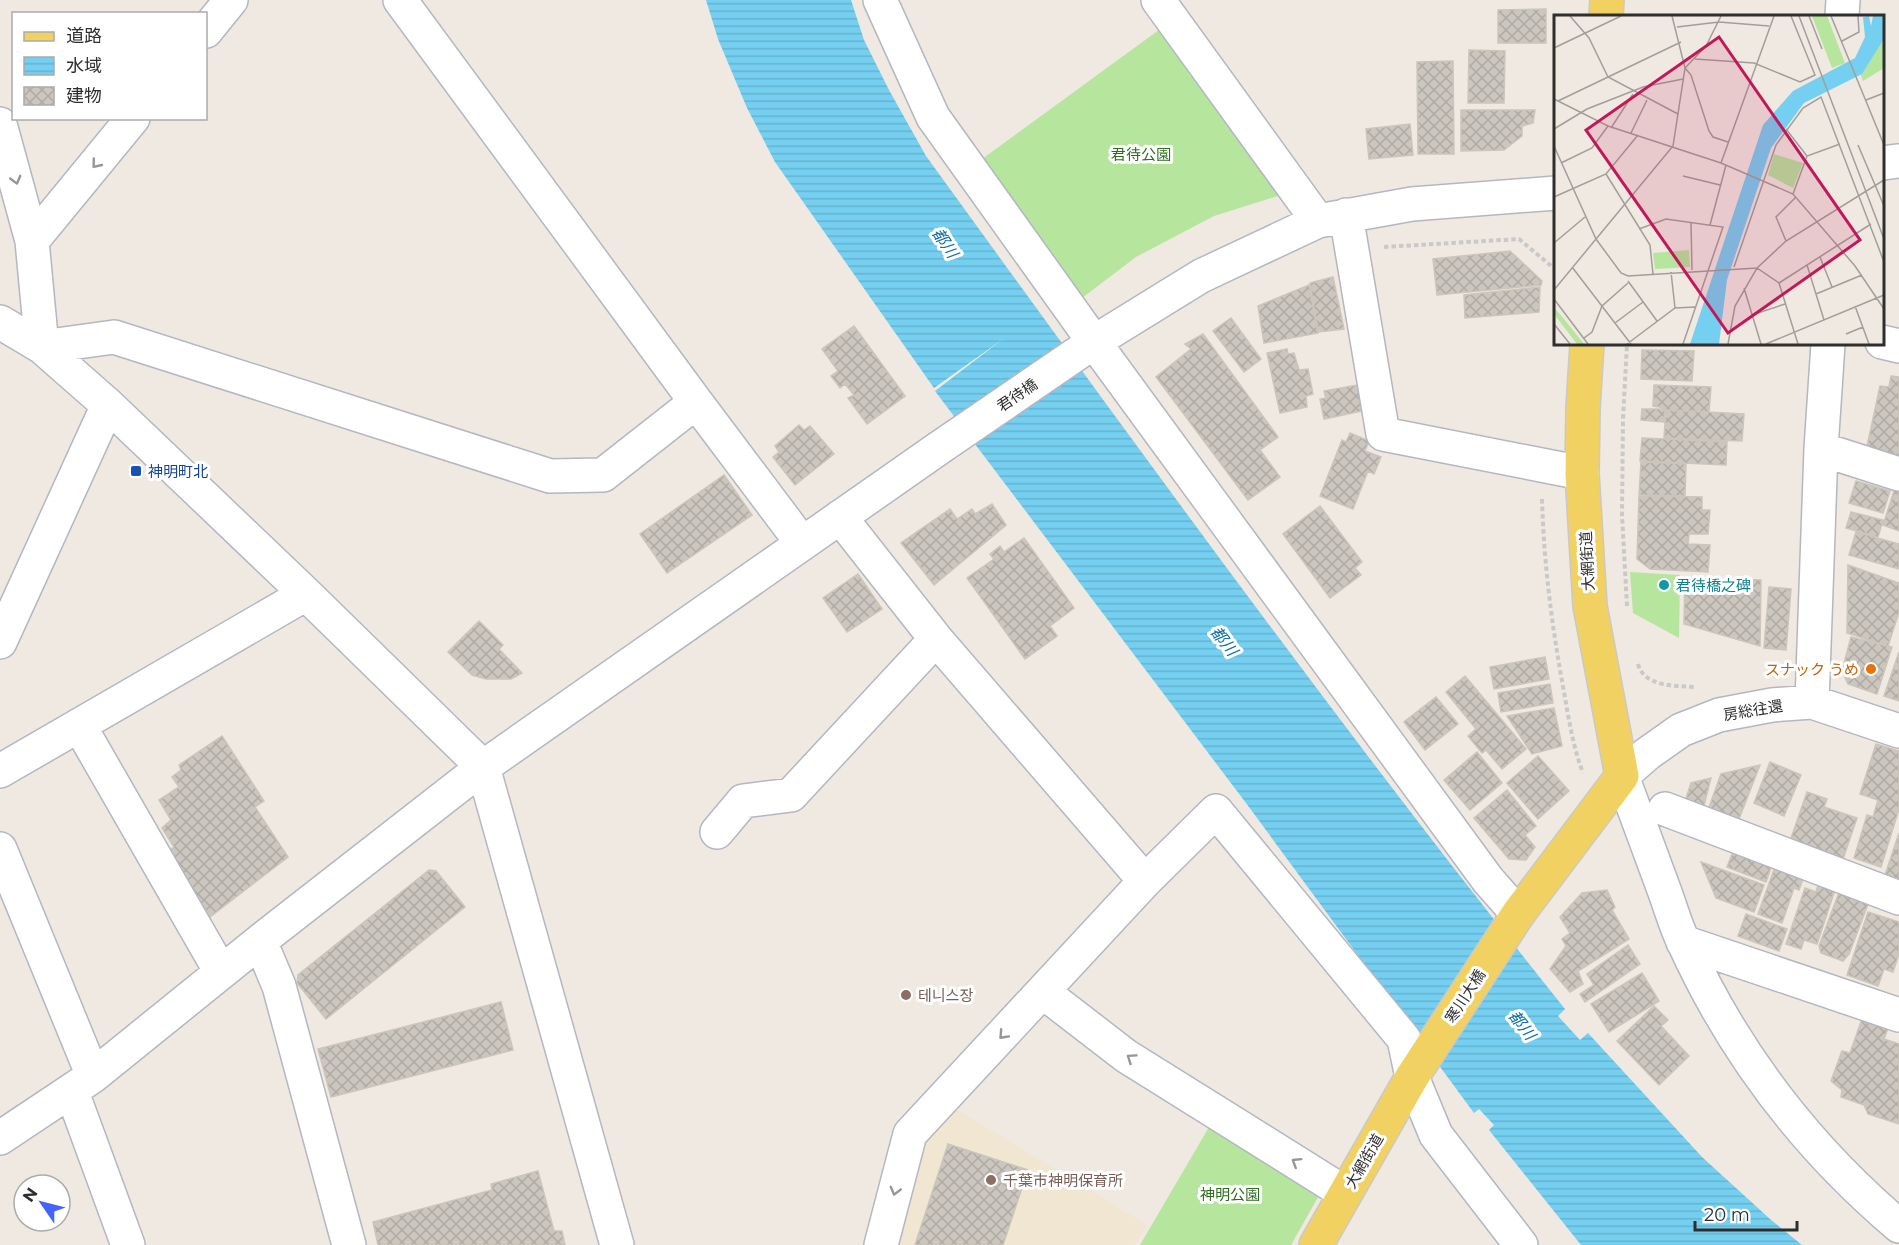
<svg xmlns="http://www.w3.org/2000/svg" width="1899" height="1245" viewBox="0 0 1899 1245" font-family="Montserrat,'Noto Sans JP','Noto Sans KR',sans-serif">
  <defs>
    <pattern id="water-rules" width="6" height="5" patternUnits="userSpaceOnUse" patternTransform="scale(1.5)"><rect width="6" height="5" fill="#75cff0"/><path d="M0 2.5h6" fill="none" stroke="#66b2ce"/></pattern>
    <pattern id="building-cross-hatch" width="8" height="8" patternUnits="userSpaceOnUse" patternTransform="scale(1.5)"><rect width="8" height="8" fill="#cbc7bf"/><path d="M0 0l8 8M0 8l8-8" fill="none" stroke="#afaba4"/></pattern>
  </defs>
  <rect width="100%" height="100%" fill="#efe9e1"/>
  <path fill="#f0e6d1" d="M948 1104 1147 1225 1135 1245H890L922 1135Z"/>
  <path fill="#b6e59e" d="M1163 27 1281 195 1214 216 1136 257 1082 298 978 162Z
    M1630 572 1680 575 1679 638 1633 613Z
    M1212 1122 1321 1192 1291 1245H1140Z"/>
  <path fill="url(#water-rules)" d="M706 0H851L864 40 889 90 926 156C1135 444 1343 732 1565 1009L1558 1016 1580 1040 1588 1033 1702 1157 1770 1219 1802 1245H1581L1489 1130 1494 1125 1479 1109 1474 1113 1246 803 935 391 1003 339 934 388 775 162 747 108 718 39Z"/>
  <path fill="url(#building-cross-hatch)" stroke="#cbc5ba" stroke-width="1.5" d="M1546 9V43H1498V10Z
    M1469 50 1505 51 1504 103H1468Z
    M1453 61 1454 154H1418L1417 62Z
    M1461 110H1535L1533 123 1522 126V136L1504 150 1461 151Z
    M1410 124 1413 155 1369 159 1366 129Z
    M1510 251 1542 281 1541 285 1437 295 1433 259Z
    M1333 277 1344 329 1318 332 1310 283Z
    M1309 285 1318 333 1264 343 1258 306Z
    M1540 287 1539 312 1465 318 1464 295Z
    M1231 318 1261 359 1244 372 1213 331Z
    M854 326 905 396 867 424 848 398 854 395 845 384 840 388 831 376 838 371 822 349Z
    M1203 334 1278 437 1260 450 1280 477 1248 500 1156 377 1191 349 1185 344Z
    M1287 349 1288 354 1294 353 1299 370 1308 369 1313 394 1306 396 1307 407 1280 413 1267 353Z
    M1642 350 1694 351 1692 381 1641 379Z
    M1891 376 1899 377V458L1866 451 1880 386 1889 387Z
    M1357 385 1362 411 1324 419 1320 399 1326 398 1324 391Z
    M1654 385 1711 387 1709 412 1666 410V408L1653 406Z
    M1642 409H1665L1664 422 1641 420Z
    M1666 410 1744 414 1742 441 1664 438Z
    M799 425 804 430 810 426 834 454 795 485 773 457 779 452 775 446Z
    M1350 433 1369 441 1365 451 1381 457 1374 474 1368 471 1353 509 1320 496 1342 440 1346 442Z
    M1642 438 1727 442 1726 465 1640 461Z
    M1641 462 1686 464 1685 496 1639 495Z
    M724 475 752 515 667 573 640 534Z
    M1856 481 1890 491 1883 513 1849 503Z
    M1895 488 1899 489V531L1883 525Z
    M1639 496 1702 497V510H1710L1708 534H1689L1688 544 1710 545 1708 572 1650 569 1637 559Z
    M992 504 1006 525 934 585 901 543 950 509 957 519 972 509 975 514Z
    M1320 506 1362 562 1355 568 1361 575 1330 598 1283 534Z
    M1851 512 1883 520 1878 537 1846 528Z
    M1856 532 1899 544V569L1849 555Z
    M1024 538 1074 608 1050 626 1057 636 1025 659 967 578 994 559 990 554 1000 546 1004 552Z
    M1848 565 1899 583V612L1888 646 1847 633Z
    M858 574 882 609 847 632 823 598Z
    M1685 578 1761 580 1760 646 1684 624Z
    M1769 587 1791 589 1786 650 1764 648Z
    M479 621 503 645 499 649 522 673 511 679H486L472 675 448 652Z
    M1851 637 1892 647 1877 694 1848 684 1842 671Z
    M1899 652V701L1884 696Z
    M1545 657 1549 679 1494 689 1490 667Z
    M1465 676 1526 749 1502 769 1486 750 1482 753 1468 736 1476 729 1446 692Z
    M1550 684 1553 703 1501 712 1498 693Z
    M1436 697 1458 724 1425 750 1404 722Z
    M1554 708 1562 746 1532 754 1507 716Z
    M222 736 264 801 255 807 288 857 210 917 169 851 174 847 162 828 171 820 159 800 179 787 172 777 181 770 179 765Z
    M1876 744 1899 751V809L1881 867 1854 858 1867 815 1873 817 1878 800 1860 794Z
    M1477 752 1502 783 1470 810 1444 780Z
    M1538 756 1569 791 1538 819 1507 783Z
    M1770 762 1801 775 1784 816 1754 803Z
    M1760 765 1737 824 1707 813 1721 774Z
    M1711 778 1702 813 1683 808 1691 783Z
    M1507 790 1536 826 1525 835 1535 847 1526 860 1509 859 1474 818Z
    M1807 792 1827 799 1824 807 1857 818 1843 859 1790 841Z
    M1899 833V887L1883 881Z
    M1736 844 1774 859 1766 882 1727 867Z
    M1701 862 1764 885 1754 912 1716 898Z
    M1776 864 1806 870 1799 890 1794 888 1782 923 1758 914Z
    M429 870 436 871 465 907 326 1019 297 983 298 975Z
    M1820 878 1837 884 1817 944 1804 940 1801 949 1786 944 1805 888 1816 892Z
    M1841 887 1870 899 1849 954 1843 961 1821 953 1819 946Z
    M1607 890 1615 907 1612 910 1629 939 1578 971 1583 984 1570 992 1550 969 1566 946 1562 939 1570 933 1560 917 1582 893Z
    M1868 912 1899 922V954L1893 972 1884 969 1878 986 1847 975Z
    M1746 914 1787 929 1779 951 1738 936Z
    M1628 945 1640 964 1585 1002 1580 994 1594 985 1587 974Z
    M1642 973 1659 1001 1609 1032 1591 1004Z
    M501 1002 513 1050 331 1097 318 1049Z
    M1654 1006 1668 1020 1661 1026 1689 1056 1659 1085 1617 1041Z
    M1862 1019 1888 1028 1884 1039 1899 1044V1124L1868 1114 1864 1105 1841 1097 1842 1090 1831 1081 1842 1051 1850 1053Z
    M948 1144 1028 1170 1003 1245H915Z
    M538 1171 554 1231H562L565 1245H378L373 1222 492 1190 491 1184Z"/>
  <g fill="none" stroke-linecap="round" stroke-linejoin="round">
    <defs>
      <path id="minor" d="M400 0 696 402 802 543
        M880 0 933 117 1094 342 1488 880 1518 914
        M1158 0 1318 221
        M1842 16 1843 0
        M206 31 231 0
        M0 124 32 241 42 347 114 337 550 476 603 475 696 402
        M1882 163 1899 161
        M1346 215 1383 434 1582 473
        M32 241 133 118
        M0 322 42 347 108 405 306 594 483 767 617 1245
        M1882 342 1899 346
        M1821 449 1899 474
        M840 517 936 639 1145 881
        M0 642 108 405
        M1812 702 1821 449 1828 344
        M79 725 221 972
        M1899 731 1812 702 1772 705 1719 715 1681 730 1647 754 1622 776C1636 813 1649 850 1663 887 1670 905 1675 925 1684 943 1734 1053 1807 1148 1899 1226
        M0 771 306 594
        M1665 809 1899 898
        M717 832 743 801 791 795 936 639
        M0 849 93 1076
        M260 941 279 986 349 1245
        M1683 942 1899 1015
        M1043 992 1126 1056 1345 1193
        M72 1092 128 1245
        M0 1138 93 1076 260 941 483 767 939 448 1094 342 1201 276 1318 221 1412 204 1556 193
        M881 1245 910 1134 1145 881 1216 811 1404 1039 1412 1077 1436 1135 1521 1245"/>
      <path id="major" d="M1606 16 1607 0
        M1316 1245 1412 1077 1518 914 1622 776 1590 606 1582 473 1583 408 1587 344"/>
    </defs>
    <use href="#minor" stroke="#b4b7c1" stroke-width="36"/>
    <use href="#major" stroke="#c9c9c9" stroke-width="36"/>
    <path stroke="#c9c9c9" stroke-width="4" stroke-dasharray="4.5 3" stroke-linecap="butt" d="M1384 247 1519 239 1556 270
      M1542 499C1544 566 1552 627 1564 692 1569 720 1573 747 1583 773
      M1627 606 1622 515 1623 419 1627 344
      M1638 664C1644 687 1676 686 1696 687"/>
    <use href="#minor" stroke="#fff" stroke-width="33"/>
    <use href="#major" stroke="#f2d163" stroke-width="33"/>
  </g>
  <defs><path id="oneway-chevron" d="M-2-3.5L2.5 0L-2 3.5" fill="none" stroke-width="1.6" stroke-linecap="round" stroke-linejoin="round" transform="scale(1.5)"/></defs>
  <g stroke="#969696">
    <use href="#oneway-chevron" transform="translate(96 164) rotate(129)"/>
    <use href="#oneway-chevron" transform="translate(16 180) rotate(75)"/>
    <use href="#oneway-chevron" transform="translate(1003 1035) rotate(133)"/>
    <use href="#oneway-chevron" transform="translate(1131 1058) rotate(-146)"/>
    <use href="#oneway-chevron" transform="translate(1296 1162) rotate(-148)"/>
    <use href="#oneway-chevron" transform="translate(895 1191) rotate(105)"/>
  </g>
  <rect fill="#1a4fb4" stroke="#fff" stroke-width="2" x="130" y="465" width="12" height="12" rx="3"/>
  <circle fill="#0f9aa8" stroke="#fff" stroke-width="2" cx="1664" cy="585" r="6"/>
  <circle fill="#e8710a" stroke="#fff" stroke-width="2" cx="1871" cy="669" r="6"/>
  <g fill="#8d6e63" stroke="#fff" stroke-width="2">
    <circle cx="906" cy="995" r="6"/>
    <circle cx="991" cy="1180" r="6"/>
  </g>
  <g text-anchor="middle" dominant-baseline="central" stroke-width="6" stroke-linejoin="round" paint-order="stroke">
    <g font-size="15" fill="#2c6e1b" stroke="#fff">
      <text x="1141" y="154">君待公園</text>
      <text x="1230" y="1194">神明公園</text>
    </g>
    <g font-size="15" fill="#2e2e2e" stroke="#fff">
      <text transform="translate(1017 395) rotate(-34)">君待橋</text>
      <text transform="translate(1587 561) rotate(-93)">大網街道</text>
      <text transform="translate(1753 710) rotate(-9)">房総往還</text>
      <text transform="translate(1465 996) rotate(-57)">寒川大橋</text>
      <text transform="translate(1364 1161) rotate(-60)">大網街道</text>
    </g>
    <g font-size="15" fill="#164399" stroke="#fff" text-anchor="start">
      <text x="148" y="471">神明町北</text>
    </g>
    <g font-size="15" fill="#0d838f" stroke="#fff" text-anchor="start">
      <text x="1676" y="585">君待橋之碑</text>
    </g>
    <g font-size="15" fill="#c56008" stroke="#fff" text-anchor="end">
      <text x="1859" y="669">スナック うめ</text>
    </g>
    <g font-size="15" fill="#785e54" stroke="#fff" text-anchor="start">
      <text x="918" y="995">테니스장</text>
      <text x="1003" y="1180">千葉市神明保育所</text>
    </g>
    <g font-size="16" font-style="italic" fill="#0d6fa3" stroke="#fff">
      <text transform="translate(945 243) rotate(56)">都川</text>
      <text transform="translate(1224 641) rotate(52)">都川</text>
      <text transform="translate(1522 1025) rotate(52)">都川</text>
    </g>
  </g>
  <g transform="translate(1554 15)">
    <rect width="330" height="330" fill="#efe9e1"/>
    <path d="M258 1H273L291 48 278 53ZM330 24V53L309 66 307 60ZM220 139 249 148 239 173 214 160ZM135 235 136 252 101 254 99 238ZM0 293 6 299 30 329H23L0 299Z" fill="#b6e59e"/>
    <path d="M315 1 317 11 319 1H330V24L308 59 250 88 217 133 173 265 165 329H136L209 110 239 76 301 43 311 22 309 2Z" fill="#75cff0"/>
    <path fill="none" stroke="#a29e99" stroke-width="1.5" d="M16 1 35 23 54 62 124 99M167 1 152 31 131 53 137 60 155 116 159 122 174 127M245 1 330 224M255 1 268 34M277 1 330 130M123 12 165 7 215 11M288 26 305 17 304 1M0 33 67 1M141 44 200 48 246 67 261 60 237 1M0 84 54 111 167 148 239 179 301 251 330 294M312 85 330 78M4 86 127 27M57 113 79 79M0 114 33 94 89 72 129 64M232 114 253 141M77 118 93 85M304 130 330 191M0 131 42 224 119 131 131 53 118 1M7 148 38 133 54 111M167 148 220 1M52 159 96 230 99 259M129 161 166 170M239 179 253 141 286 129M0 182 52 159 84 120M137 208 138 255M156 210 172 150M85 214 112 204 169 212 129 329M232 226 222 202 242 182M0 228 31 202M266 242 278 272M253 250 270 305M18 252 77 329M180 252 222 130 249 93 267 82 330 247M117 257 121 293M74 266 103 306M225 268 317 209M190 273 207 329M0 275 42 224 67 258 74 261 203 253 232 226 330 165M262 279 308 260M0 284 34 329M301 291 315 329M198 300 231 289M61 308 89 287M0 309 16 329M292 319 309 312M30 323 38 317 48 291 74 268M73 329 121 293 141 292M174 329 181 291 203 253 225 268 244 329M212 329 330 280"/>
    <path fill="#c2185b" fill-opacity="0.15" stroke="#c2185b" stroke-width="3" d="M165 22 306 225 174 318 32 115Z"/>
    <rect width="330" height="330" fill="none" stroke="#2e2e2e" stroke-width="3"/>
  </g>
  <rect x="12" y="12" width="195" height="108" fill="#ffffff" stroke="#ababab" stroke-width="1.5"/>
  <rect x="24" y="32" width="30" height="9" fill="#f2d163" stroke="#ababab" stroke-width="1.5"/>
  <text x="66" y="42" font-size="18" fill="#2e2e2e">道路</text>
  <rect x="24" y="57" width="30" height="18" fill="url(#water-rules)" stroke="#ababab" stroke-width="1.5"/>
  <text x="66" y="72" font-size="18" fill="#2e2e2e">水域</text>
  <rect x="24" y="87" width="30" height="18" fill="url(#building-cross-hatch)" stroke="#ababab" stroke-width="1.5"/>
  <text x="66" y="102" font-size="18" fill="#2e2e2e">建物</text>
  <g transform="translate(42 1203) rotate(305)"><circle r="28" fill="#ffffff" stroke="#ababab" stroke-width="1.5"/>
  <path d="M0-4.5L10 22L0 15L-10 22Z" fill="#4264fb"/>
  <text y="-9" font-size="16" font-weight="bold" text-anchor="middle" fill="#2e2e2e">N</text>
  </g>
  <path d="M1695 1221v9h102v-9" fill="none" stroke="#2e2e2e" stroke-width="3"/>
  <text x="1704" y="1221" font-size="18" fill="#2e2e2e" stroke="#ffffff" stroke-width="4.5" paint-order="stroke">20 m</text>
</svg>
